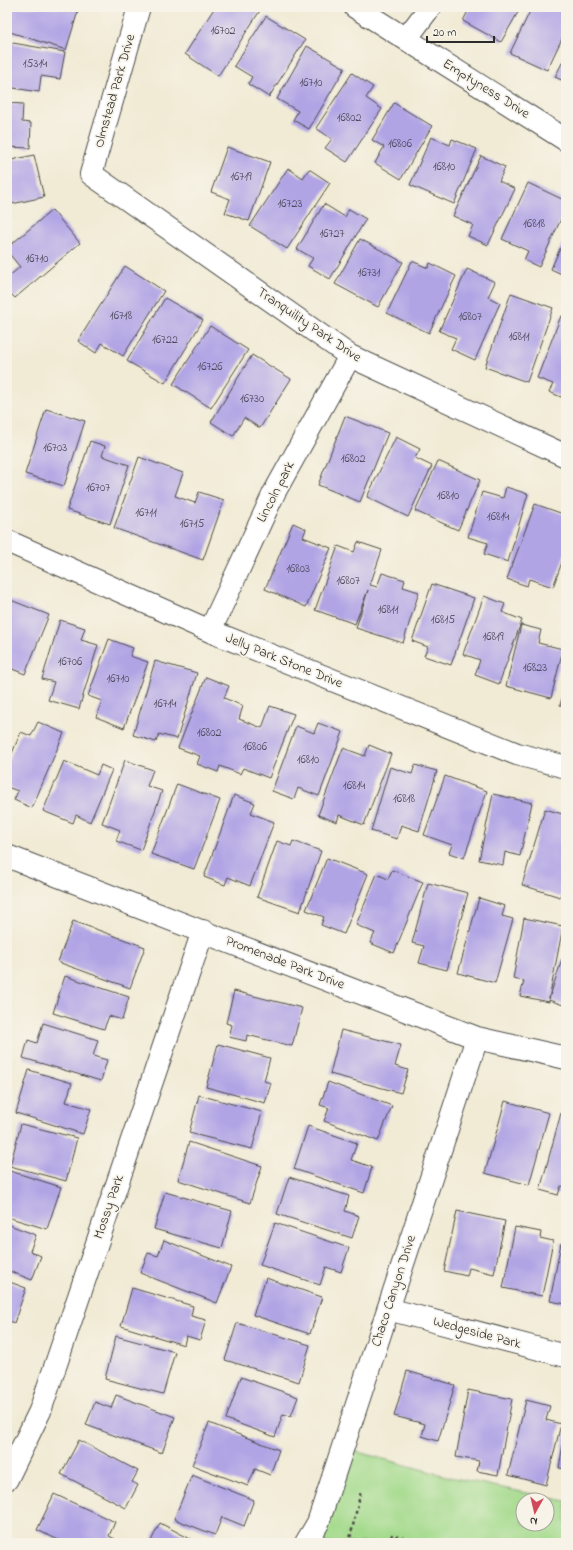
<svg xmlns="http://www.w3.org/2000/svg" width="573" height="1550" viewBox="0 0 573 1550" font-family="'Indie Flower',sans-serif">
  <rect width="100%" height="100%" fill="#f7f3e8"/>
  <filter id="ink" filterUnits="userSpaceOnUse"><feTurbulence type="fractalNoise" baseFrequency=".025" numOctaves="2"/><feDisplacementMap in="SourceGraphic" scale="8" xChannelSelector="R" yChannelSelector="G"/><feConvolveMatrix kernelMatrix="1 2 1 2 8 2 1 2 1" color-interpolation-filters="sRGB"/></filter>
  <filter id="wash" filterUnits="userSpaceOnUse"><feTurbulence type="fractalNoise" baseFrequency=".012" numOctaves="4" result="noise"/><feDisplacementMap in="SourceGraphic" scale="16" xChannelSelector="R" yChannelSelector="G"/><feGaussianBlur stdDeviation="0.9" result="paint"/><feColorMatrix in="noise" values="0 0 0 0 0 0 0 0 0 0 0 0 0 0 0 0 0 1.4 0 .05"/><feComposite in="paint" operator="in"/></filter>
  <g filter="url(#wash)">
    <rect width="100%" height="100%" fill="#f1ebd5"/>
    <path fill="#a3da8b" stroke="#67825b" fill-rule="evenodd" d="M354 1451 450 1477 566 1501V1543H316L323 1532ZM523 1500H547V1524H523Z"/>
    <g id="blocks">
      <path fill="#b1a4e5" d="M7 7 79 8 66 50 7 31Z
        M215 7H259L261 9 218 76 185 54Z
        M470 7H521L501 42 463 21Z
        M532 7H566V30L547 70 510 53Z
        M266 16 305 40 269 97 248 84 252 77 234 66Z
        M7 42 65 52 60 79 41 76 39 92 7 87Z
        M307 46 345 68 309 129 293 120 298 111 277 99Z
        M566 55V82L555 77Z
        M352 73 373 87 366 98 382 109 347 162 325 148 332 139 316 128Z
        M7 103 23 104 22 122 31 123 30 148 7 147Z
        M394 103 432 126 401 179 375 163 384 147 372 140Z
        M431 137 450 145 452 139 477 149 454 204 410 185Z
        M227 147 270 162 249 221 225 213 230 199 211 192Z
        M34 155 44 197 7 205V161Z
        M481 156 505 167 499 181 515 189 488 245 468 236 473 225 453 216Z
        M288 168 303 178 309 169 330 183 287 249 250 226Z
        M528 183 566 201V208L539 267 524 260 528 251 502 239Z
        M324 204 345 217 349 209 366 219 330 279 308 266 313 258 297 249Z
        M52 210 80 243 15 298 7 290V278L20 267 7 251V248Z
        M566 235V276L551 269Z
        M360 239 403 262 378 307 335 284Z
        M412 261 428 268 430 263 456 276 429 333 387 313Z
        M125 266 164 291 123 356 102 343 96 353 78 341Z
        M467 269 495 282 488 297 500 303 475 360 451 349 456 338 439 331Z
        M511 293 553 308 527 382 485 367Z
        M165 298 203 320 165 383 127 361Z
        M561 316 566 318V399L549 392 553 384 537 378Z
        M210 326 248 350 211 408 173 384Z
        M252 355 291 379 260 428 244 418 233 436 211 422Z
        M46 409 85 421 64 486 25 474Z
        M345 416 388 433 360 502 318 485Z
        M396 437 420 449 415 458 432 466 408 517 367 497Z
        M90 441 105 446 102 456 129 465 110 524 67 510Z
        M139 457 183 473 175 496 195 503 199 492 224 500 203 560 114 528Z
        M438 461 480 480 458 530 415 511Z
        M506 487 528 494 508 562 484 554 488 543 468 537 482 492 503 498Z
        M535 504 566 515V551L553 587 529 579 527 586 507 579Z
        M293 523 306 529 303 537 331 548 306 607 265 589Z
        M358 542 382 550 370 585 377 587 382 573 405 580 403 587 419 592 403 643 356 628 368 590 355 624 315 610 338 546 354 552Z
        M432 584 474 598 451 665 424 656 428 647 412 641Z
        M484 596 505 604 502 612 522 620 499 684 475 675 480 660 463 654Z
        M8 599 49 615 25 674 7 667Z
        M60 620 85 628 81 640 98 645 79 709 48 700 54 682 42 679Z
        M521 625 541 630 538 643 563 649 551 698 506 686Z
        M109 639 133 648 130 656 148 662 124 728 96 717 102 701 88 696Z
        M155 661 197 673 177 739 159 734 156 742 133 735Z
        M206 677 229 686 224 698 243 706 239 719 262 728 270 706 294 714 269 778 243 768 240 774 220 766 218 772 197 764 200 756 178 748Z
        M566 685V707L560 705Z
        M38 722 64 733 32 808 14 800 18 791 7 787V765L21 732 31 736Z
        M318 723 343 732 319 796 298 788 294 799 272 791 296 726 314 733Z
        M369 745 391 754 364 825 339 815 337 822 318 815 343 748 365 756Z
        M125 760 153 770 147 786 162 791 141 850 116 841 120 830 102 823Z
        M64 761 97 775 101 765 112 770 90 822 76 815 73 823 43 811Z
        M415 765 437 771 419 831 401 825 397 839 371 831 390 767 412 774Z
        M445 776 487 791 464 858 449 853 452 845 424 835Z
        M177 784 220 800 194 869 151 854Z
        M493 794 532 803 520 856 505 852 503 865 479 860Z
        M234 795 255 803 251 813 274 822 250 886 228 877 225 885 204 877Z
        M545 809 566 815V878L560 897 522 885Z
        M277 841 291 846 293 841 321 851 300 912 257 897Z
        M327 858 368 874 344 934 321 925 324 917 306 910Z
        M392 870 423 882 394 953 370 943 375 933 356 925 377 874 388 879Z
        M428 883 468 893 447 970 419 963 424 946 412 943Z
        M479 898 505 906 502 916 513 919 495 983 458 973Z
        M524 918 563 926 549 999 562 959 566 961V1006L549 1000V1002L520 996 524 981 513 979Z
        M73 921 145 947 130 988 58 962Z
        M65 976 129 997 122 1020 109 1016 104 1029 53 1013Z
        M234 991 302 1008 292 1046 247 1035 246 1041 229 1037 232 1025 226 1023Z
        M43 1023 98 1040 93 1056 107 1060 101 1081 23 1058 28 1040 37 1043Z
        M341 1030 401 1045 395 1066 408 1070 401 1093 330 1074Z
        M218 1044 270 1058 264 1081 271 1083 265 1103 206 1087Z
        M29 1070 72 1083 66 1102 91 1109 83 1134 16 1113Z
        M328 1082 392 1106 378 1141 324 1121 329 1108 320 1105Z
        M199 1095 262 1112 252 1149 189 1133Z
        M505 1101 549 1113 529 1185 485 1173Z
        M561 1113 566 1114V1187L561 1186 558 1195 540 1190Z
        M21 1124 77 1138 66 1181 10 1166Z
        M308 1126 357 1143 351 1160 372 1167 364 1193 294 1169Z
        M189 1142 262 1166 250 1203 178 1180Z
        M7 1170 61 1187 47 1229 7 1217Z
        M289 1177 349 1196 345 1211 359 1216 352 1238 277 1214Z
        M165 1192 232 1211 222 1248 154 1229Z
        M457 1211 505 1221 494 1274 469 1268 467 1276 444 1271Z
        M275 1223 349 1248 341 1272 326 1267 320 1285 260 1265Z
        M7 1224 36 1235 30 1251 41 1256 32 1280 7 1270Z
        M515 1227 541 1232 540 1238 553 1241 542 1296 503 1288Z
        M164 1240 231 1267 217 1303 140 1273 148 1253 158 1256Z
        M561 1243 566 1244V1304L550 1301Z
        M266 1278 322 1297 310 1334 253 1315Z
        M7 1281 26 1288 14 1323 7 1320Z
        M132 1288 193 1306 191 1316 206 1320 200 1340 186 1336 184 1345 121 1326Z
        M237 1323 310 1345 299 1382 225 1360Z
        M116 1336 175 1352 163 1394 105 1379Z
        M407 1371 455 1385 438 1441 422 1436 425 1424 394 1416Z
        M241 1377 298 1397 291 1416 283 1414 275 1437 226 1419Z
        M468 1390 512 1399 498 1475 477 1471 479 1461 456 1457Z
        M116 1395 175 1417 162 1453 86 1425 95 1402 111 1408Z
        M526 1400 550 1406 546 1420 561 1424 546 1485 508 1475Z
        M209 1423 279 1450 270 1475 255 1469 248 1486 192 1465Z
        M565 1432H566V1469L559 1468Z
        M79 1440 138 1471 132 1482 138 1485 126 1508 61 1474Z
        M192 1475 254 1500 244 1526 222 1517 215 1535 174 1519Z
        M54 1494 115 1522 109 1536 119 1541 117 1543H65L37 1530Z
        M160 1523 198 1543H150Z"/>
    </g>
  </g>
  <g filter="url(#ink)">
    <use href="#blocks" fill-opacity="0" stroke="#494844" stroke-width="1"/>
    <g fill="none" stroke-linecap="round" stroke-linejoin="round">
      <defs>
        <path id="minor" d="M139 7 91 174 350 356 566 456
          M355 7 566 140
          M406 39 430 7
          M7 541 210 631 517 754 566 767
          M210 631 274 493 350 356
          M7 856 477 1038 566 1058
          M388 1309 566 1356
          M7 1479 40 1411 203 931
          M306 1543 318 1523 477 1038"/>
      </defs>
      <use href="#minor" stroke="#494844" stroke-width="24"/>
      <path stroke="#494844" stroke-width="2.5" stroke-dasharray="3 3" stroke-linecap="butt" d="M349 1543 361 1491
        M389 1543 392 1535 421 1543"/>
      <use href="#minor" stroke="#fff" stroke-width="22"/>
    </g>
  </g>
  <g text-anchor="middle" dominant-baseline="central" stroke-width="3.5" stroke-linejoin="round" paint-order="stroke">
    <g font-size="12" fill="#4c495a">
      <text x="223" y="31">16702</text>
      <text x="35" y="64">15314</text>
      <text x="311" y="83">16710</text>
      <text x="349" y="118">16802</text>
      <text x="400" y="144">16806</text>
      <text x="444" y="167">16810</text>
      <text x="241" y="177">16719</text>
      <text x="290" y="204">16723</text>
      <text x="534" y="224">16818</text>
      <text x="332" y="234">16727</text>
      <text x="37" y="259">16710</text>
      <text x="369" y="273">16731</text>
      <text x="121" y="316">16718</text>
      <text x="470" y="317">16807</text>
      <text x="519" y="337">16811</text>
      <text x="165" y="340">16722</text>
      <text x="210" y="367">16726</text>
      <text x="252" y="399">16730</text>
      <text x="55" y="448">16703</text>
      <text x="353" y="459">16802</text>
      <text x="98" y="488">16707</text>
      <text x="448" y="496">16810</text>
      <text x="146" y="513">16711</text>
      <text x="498" y="517">16814</text>
      <text x="192" y="524">16715</text>
      <text x="298" y="569">16803</text>
      <text x="348" y="581">16807</text>
      <text x="388" y="610">16811</text>
      <text x="443" y="620">16815</text>
      <text x="493" y="637">16819</text>
      <text x="70" y="662">16706</text>
      <text x="535" y="668">16823</text>
      <text x="118" y="679">16710</text>
      <text x="165" y="704">16714</text>
      <text x="209" y="733">16802</text>
      <text x="255" y="747">16806</text>
      <text x="308" y="760">16810</text>
      <text x="354" y="786">16814</text>
      <text x="404" y="799">16818</text>
    </g>
    <g font-size="14" fill="#2b2b2b" stroke="#f7f3e8">
      <text transform="translate(486 89) rotate(32)">Emptyness Drive</text>
      <text transform="translate(115 91) rotate(-74)">Olmstead Park Drive</text>
      <text transform="translate(309 325) rotate(34)">Tranquility Park Drive</text>
      <text transform="translate(276 492) rotate(-63)">Lincoln park</text>
      <text transform="translate(284 661) rotate(22)">Jelly Park Stone Drive</text>
      <text transform="translate(285 963) rotate(21)">Promenade Park Drive</text>
      <text transform="translate(109 1207) rotate(-71)">Mossy Park</text>
      <text transform="translate(394 1291) rotate(-72)">Chaco Canyon Drive</text>
      <text transform="translate(477 1333) rotate(15)">Wedgeside Park</text>
    </g>
  </g>
  <rect width="573" height="1550" fill="none" stroke="#f7f3e8" stroke-width="24"/>
  <g transform="translate(535 1512) rotate(188)"><circle r="19" fill="#f7f3e8" stroke="#a5a39c"/>
  <path d="M0-3L7 15L0 10L-7 15Z" fill="#d1495b"/>
  <text y="-6" font-size="11" font-weight="bold" text-anchor="middle" fill="#2b2b2b">N</text>
  </g>
  <path d="M427 36v6h67v-6" fill="none" stroke="#2b2b2b" stroke-width="2"/>
  <text x="433" y="36" font-size="12" fill="#2b2b2b" stroke="#f7f3e8" stroke-width="3" paint-order="stroke">20 m</text>
</svg>
